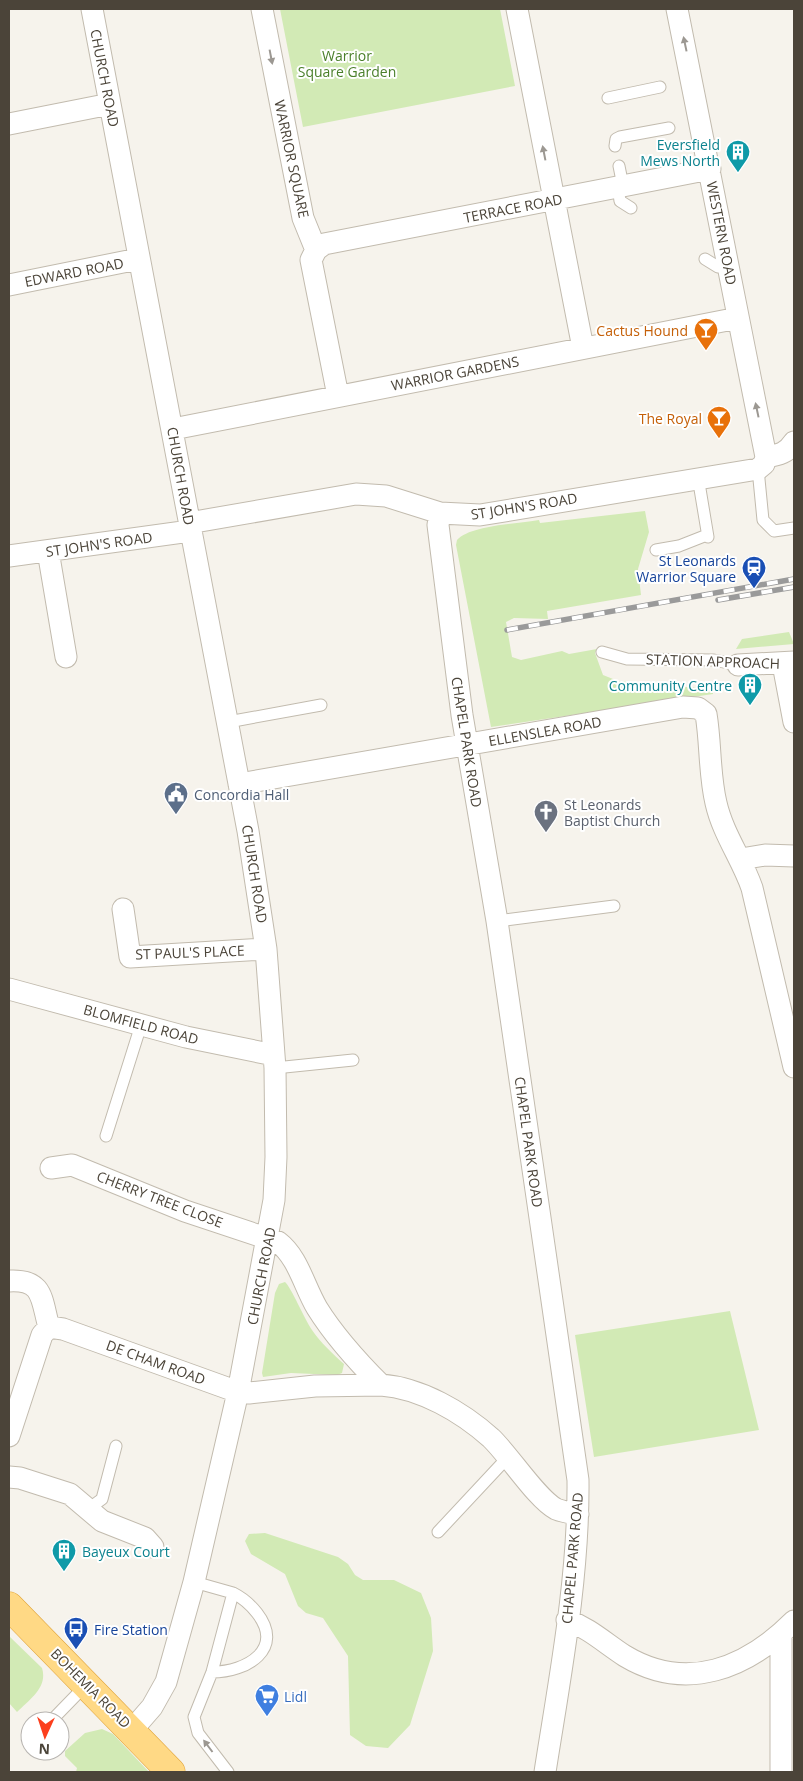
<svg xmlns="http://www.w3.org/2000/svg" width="803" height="1781" viewBox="0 0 803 1781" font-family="'Open Sans',sans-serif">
  <rect width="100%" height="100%" fill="#f6f3ec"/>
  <path fill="#d2eab5" d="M280 9H500L515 86 303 127Z
    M645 511 649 532 638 569 641 595 547 611 548 619 514 618 506 622 512 657 521 660 562 651 569 654 597 649 595 653 603 675 618 681 710 689 713 690V694L491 727 456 545 457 540C471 525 518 524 539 520L540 523Z
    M789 632 794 644 736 649 742 639Z
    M285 1282C291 1287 305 1320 312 1330 320 1342 333 1354 344 1364L342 1373 337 1375 291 1373 263 1377 262 1373 275 1293 279 1284Z
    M730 1311 759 1430 594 1457 575 1335Z
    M265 1533 338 1557 348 1564 355 1575 363 1580H394L421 1593 431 1618 433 1651 410 1725 388 1748 366 1746 350 1735 348 1656 323 1618 306 1613 298 1606 285 1574 251 1554 245 1541 249 1534Z
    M9 1636 42 1668C48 1687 30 1699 17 1712L9 1703Z
    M102 1729 113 1734 149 1772H76L77 1768 65 1756V1751L85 1733Z"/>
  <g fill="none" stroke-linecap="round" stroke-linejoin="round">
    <defs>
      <path id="service" d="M608 98 660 87
        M615 146 616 139 620 137 669 128
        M619 166 623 186
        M618 187 620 201 631 208
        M705 259 718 267 729 265
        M758 469 763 520 774 531 794 528
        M698 477 708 537
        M656 550 679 546 707 535
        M602 652 627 659 714 660 738 665
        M228 722 321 705
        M497 921 614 906
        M275 1068 353 1060
        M106 1136 141 1025
        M87 1510 102 1499 116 1446
        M438 1532 508 1457
        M194 1582 233 1593 212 1672 194 1717 198 1733 228 1772
        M212 1672C247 1672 285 1649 257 1613 250 1604 243 1598 233 1593
        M51 1721 86 1685"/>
      <path id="minor" d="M92 9 248 831 266 949 275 1068 276 1157 274 1200 238 1392 194 1582 166 1682 152 1707 132 1730
        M262 9 303 218 316 250
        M517 9 583 348
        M677 9 766 457
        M9 124 110 104
        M9 285 138 259
        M338 396 311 260 316 250 324 244 710 169
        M173 429 738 318
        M766 457C779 455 787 453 794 442
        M440 513 438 525 462 715 497 921 578 1480C579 1578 560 1676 545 1772
        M189 523 356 494 386 496 440 513 480 515 758 469 764 464 766 457
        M48 551 66 657
        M9 556 190 531
        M783 664 794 722
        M738 665 794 662
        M239 784 683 707 698 708 706 714C711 744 709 774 716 803 723 834 742 859 752 888L794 1067
        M741 859 765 855 794 856
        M123 909 130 957 266 949
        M9 989 186 1037 274 1055
        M51 1168 72 1165 185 1211 278 1242C298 1257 304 1286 317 1308 335 1337 357 1361 381 1385 421 1388 462 1412 491 1438 509 1455 537 1499 556 1509 563 1512 571 1513 578 1514
        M9 1281C44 1279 41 1299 49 1327
        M9 1436 42 1335 49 1327 63 1329 238 1392 249 1393 315 1386 381 1385
        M9 1477 20 1478 70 1494 102 1521 145 1538 153 1547
        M567 1620C589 1628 605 1643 625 1656 687 1693 747 1668 794 1621
        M781 1635V1772"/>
      <path id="trunk" d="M9 1606 171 1772"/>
    </defs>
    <use href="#service" stroke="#c2bbae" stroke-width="13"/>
    <use href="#minor" stroke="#c2bbae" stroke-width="23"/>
    <use href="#trunk" stroke="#e0a43c" stroke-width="29"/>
    <use href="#service" stroke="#fff" stroke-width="11"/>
    <use href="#minor" stroke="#fff" stroke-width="21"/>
    <use href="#trunk" stroke="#ffd985" stroke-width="28"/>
    <defs>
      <path id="rail" d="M718 600 794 587
        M507 630 794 579"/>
    </defs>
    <use href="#rail" stroke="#9a9a9a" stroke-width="5.5"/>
    <use href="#rail" stroke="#fff" stroke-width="4" stroke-dasharray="11" stroke-linecap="butt"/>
  </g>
  <defs><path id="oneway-solid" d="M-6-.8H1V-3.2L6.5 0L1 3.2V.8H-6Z" transform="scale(1.25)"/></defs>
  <g fill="#9c9892">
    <use href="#oneway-solid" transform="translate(685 44) rotate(-102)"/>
    <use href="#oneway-solid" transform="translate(271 57) rotate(79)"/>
    <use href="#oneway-solid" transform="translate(544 153) rotate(-101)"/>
    <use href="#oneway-solid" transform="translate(757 410) rotate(-102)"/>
    <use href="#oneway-solid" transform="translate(208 1746) rotate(-127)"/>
  </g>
  <defs>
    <symbol id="building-pin" viewBox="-11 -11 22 30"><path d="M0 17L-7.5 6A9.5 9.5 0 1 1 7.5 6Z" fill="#0f9aa8" stroke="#fff"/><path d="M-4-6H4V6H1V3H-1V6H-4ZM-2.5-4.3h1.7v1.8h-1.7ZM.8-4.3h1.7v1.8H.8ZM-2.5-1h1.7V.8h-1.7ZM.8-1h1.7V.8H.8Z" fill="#fff"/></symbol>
    <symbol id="bar-pin" viewBox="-11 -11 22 30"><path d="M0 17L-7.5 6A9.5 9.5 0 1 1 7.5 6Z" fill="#e8710a" stroke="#fff"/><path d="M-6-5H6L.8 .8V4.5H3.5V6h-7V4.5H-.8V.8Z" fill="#fff"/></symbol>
    <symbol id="station-pin" viewBox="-11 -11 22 30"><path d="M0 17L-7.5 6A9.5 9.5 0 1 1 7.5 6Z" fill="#1a4fb4" stroke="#fff"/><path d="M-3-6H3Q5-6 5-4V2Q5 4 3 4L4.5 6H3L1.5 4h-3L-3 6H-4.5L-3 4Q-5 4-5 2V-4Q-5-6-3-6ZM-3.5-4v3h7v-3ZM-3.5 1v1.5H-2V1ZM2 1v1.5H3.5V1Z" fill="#fff"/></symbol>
    <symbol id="civic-pin" viewBox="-11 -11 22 30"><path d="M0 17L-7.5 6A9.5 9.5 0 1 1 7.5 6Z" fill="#5c6f8a" stroke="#fff"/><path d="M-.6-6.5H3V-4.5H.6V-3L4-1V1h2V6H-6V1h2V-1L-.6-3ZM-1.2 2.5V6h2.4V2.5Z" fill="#fff"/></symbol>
    <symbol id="church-pin" viewBox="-11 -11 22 30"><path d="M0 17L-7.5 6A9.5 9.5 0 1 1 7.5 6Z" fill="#6b7280" stroke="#fff"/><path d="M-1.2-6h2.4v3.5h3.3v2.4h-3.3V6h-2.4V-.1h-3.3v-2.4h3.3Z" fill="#fff"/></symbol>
    <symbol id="bus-pin" viewBox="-11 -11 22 30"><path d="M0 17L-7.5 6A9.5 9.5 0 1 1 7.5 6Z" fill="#1a4fb4" stroke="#fff"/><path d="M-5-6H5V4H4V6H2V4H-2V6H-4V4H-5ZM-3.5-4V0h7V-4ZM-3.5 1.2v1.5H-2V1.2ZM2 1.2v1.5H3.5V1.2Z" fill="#fff"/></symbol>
    <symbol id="supermarket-pin" viewBox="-11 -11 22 30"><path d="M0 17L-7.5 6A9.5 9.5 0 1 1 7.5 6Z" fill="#3f7fe0" stroke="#fff"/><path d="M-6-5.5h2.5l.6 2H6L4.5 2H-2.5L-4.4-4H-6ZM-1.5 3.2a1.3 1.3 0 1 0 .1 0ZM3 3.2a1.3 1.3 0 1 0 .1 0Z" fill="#fff"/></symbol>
  </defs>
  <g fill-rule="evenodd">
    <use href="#building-pin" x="724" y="138" width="28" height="38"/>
    <use href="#bar-pin" x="692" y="316" width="28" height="38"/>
    <use href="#bar-pin" x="705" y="404" width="28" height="38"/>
    <use href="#station-pin" x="740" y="554" width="28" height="38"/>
    <use href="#building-pin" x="736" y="671" width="28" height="38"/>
    <use href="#civic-pin" x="162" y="780" width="28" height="38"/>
    <use href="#church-pin" x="532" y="798" width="28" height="38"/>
    <use href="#building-pin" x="50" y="1537" width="28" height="38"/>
    <use href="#bus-pin" x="62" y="1615" width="28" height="38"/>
    <use href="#supermarket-pin" x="253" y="1682" width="28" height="38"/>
  </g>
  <g text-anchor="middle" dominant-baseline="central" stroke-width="4" stroke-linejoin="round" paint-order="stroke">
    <g font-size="14" fill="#4a7f2a" stroke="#fff">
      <text x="347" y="55">Warrior<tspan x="347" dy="16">Square Garden</tspan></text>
    </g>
    <g font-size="14" fill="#4b4439" stroke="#fff">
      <text transform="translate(105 78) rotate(79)">CHURCH ROAD</text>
      <text transform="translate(292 159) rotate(78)">WARRIOR SQUARE</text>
      <text transform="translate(513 208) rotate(-11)">TERRACE ROAD</text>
      <text transform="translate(722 233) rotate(79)">WESTERN ROAD</text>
      <text transform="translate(74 272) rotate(-11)">EDWARD ROAD</text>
      <text transform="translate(455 373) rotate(-11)">WARRIOR GARDENS</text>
      <text transform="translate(181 476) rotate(80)">CHURCH ROAD</text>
      <text transform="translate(524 506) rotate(-9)">ST JOHN'S ROAD</text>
      <text transform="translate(99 544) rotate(-8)">ST JOHN'S ROAD</text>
      <text transform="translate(713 661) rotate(2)">STATION APPROACH</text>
      <text transform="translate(545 731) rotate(-10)">ELLENSLEA ROAD</text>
      <text transform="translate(467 742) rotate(81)">CHAPEL PARK ROAD</text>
      <text transform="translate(255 874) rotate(81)">CHURCH ROAD</text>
      <text transform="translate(190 952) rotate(-2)">ST PAUL'S PLACE</text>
      <text transform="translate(141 1024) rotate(15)">BLOMFIELD ROAD</text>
      <text transform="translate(529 1142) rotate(82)">CHAPEL PARK ROAD</text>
      <text transform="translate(160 1199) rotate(21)">CHERRY TREE CLOSE</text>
      <text transform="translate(261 1276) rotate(-79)">CHURCH ROAD</text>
      <text transform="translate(156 1362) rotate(20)">DE CHAM ROAD</text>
      <text transform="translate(572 1558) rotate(-85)">CHAPEL PARK ROAD</text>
      <text transform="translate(91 1688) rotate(45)">BOHEMIA ROAD</text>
    </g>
    <g font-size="14" fill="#0d838f" stroke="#fff" text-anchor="end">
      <text x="720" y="144">Eversfield<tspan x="720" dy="16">Mews North</tspan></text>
      <text x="732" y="685">Community Centre</text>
      <text x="82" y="1551" text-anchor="start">Bayeux Court</text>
    </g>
    <g font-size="14" fill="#c56008" stroke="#fff" text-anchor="end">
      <text x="688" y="330">Cactus Hound</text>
      <text x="702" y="418">The Royal</text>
    </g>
    <g font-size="14" fill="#164399" stroke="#fff" text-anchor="end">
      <text x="736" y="560">St Leonards<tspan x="736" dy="16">Warrior Square</tspan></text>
      <text x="94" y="1629" text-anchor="start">Fire Station</text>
    </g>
    <g font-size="14" fill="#4e5e75" stroke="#fff" text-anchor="start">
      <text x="194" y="794">Concordia Hall</text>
    </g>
    <g font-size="14" fill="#5b616d" stroke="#fff" text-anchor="start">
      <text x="564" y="804">St Leonards<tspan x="564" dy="16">Baptist Church</tspan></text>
    </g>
    <g font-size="14" fill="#366cbe" stroke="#fff" text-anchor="start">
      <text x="284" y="1696">Lidl</text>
    </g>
  </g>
  <rect width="803" height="1781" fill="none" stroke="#4b4439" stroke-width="20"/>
  <g transform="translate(45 1736) rotate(183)"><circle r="24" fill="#ffffff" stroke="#b7b4b0"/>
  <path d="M0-4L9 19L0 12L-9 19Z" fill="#fc3f1d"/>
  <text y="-8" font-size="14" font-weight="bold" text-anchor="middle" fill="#4b4439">N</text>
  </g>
</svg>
